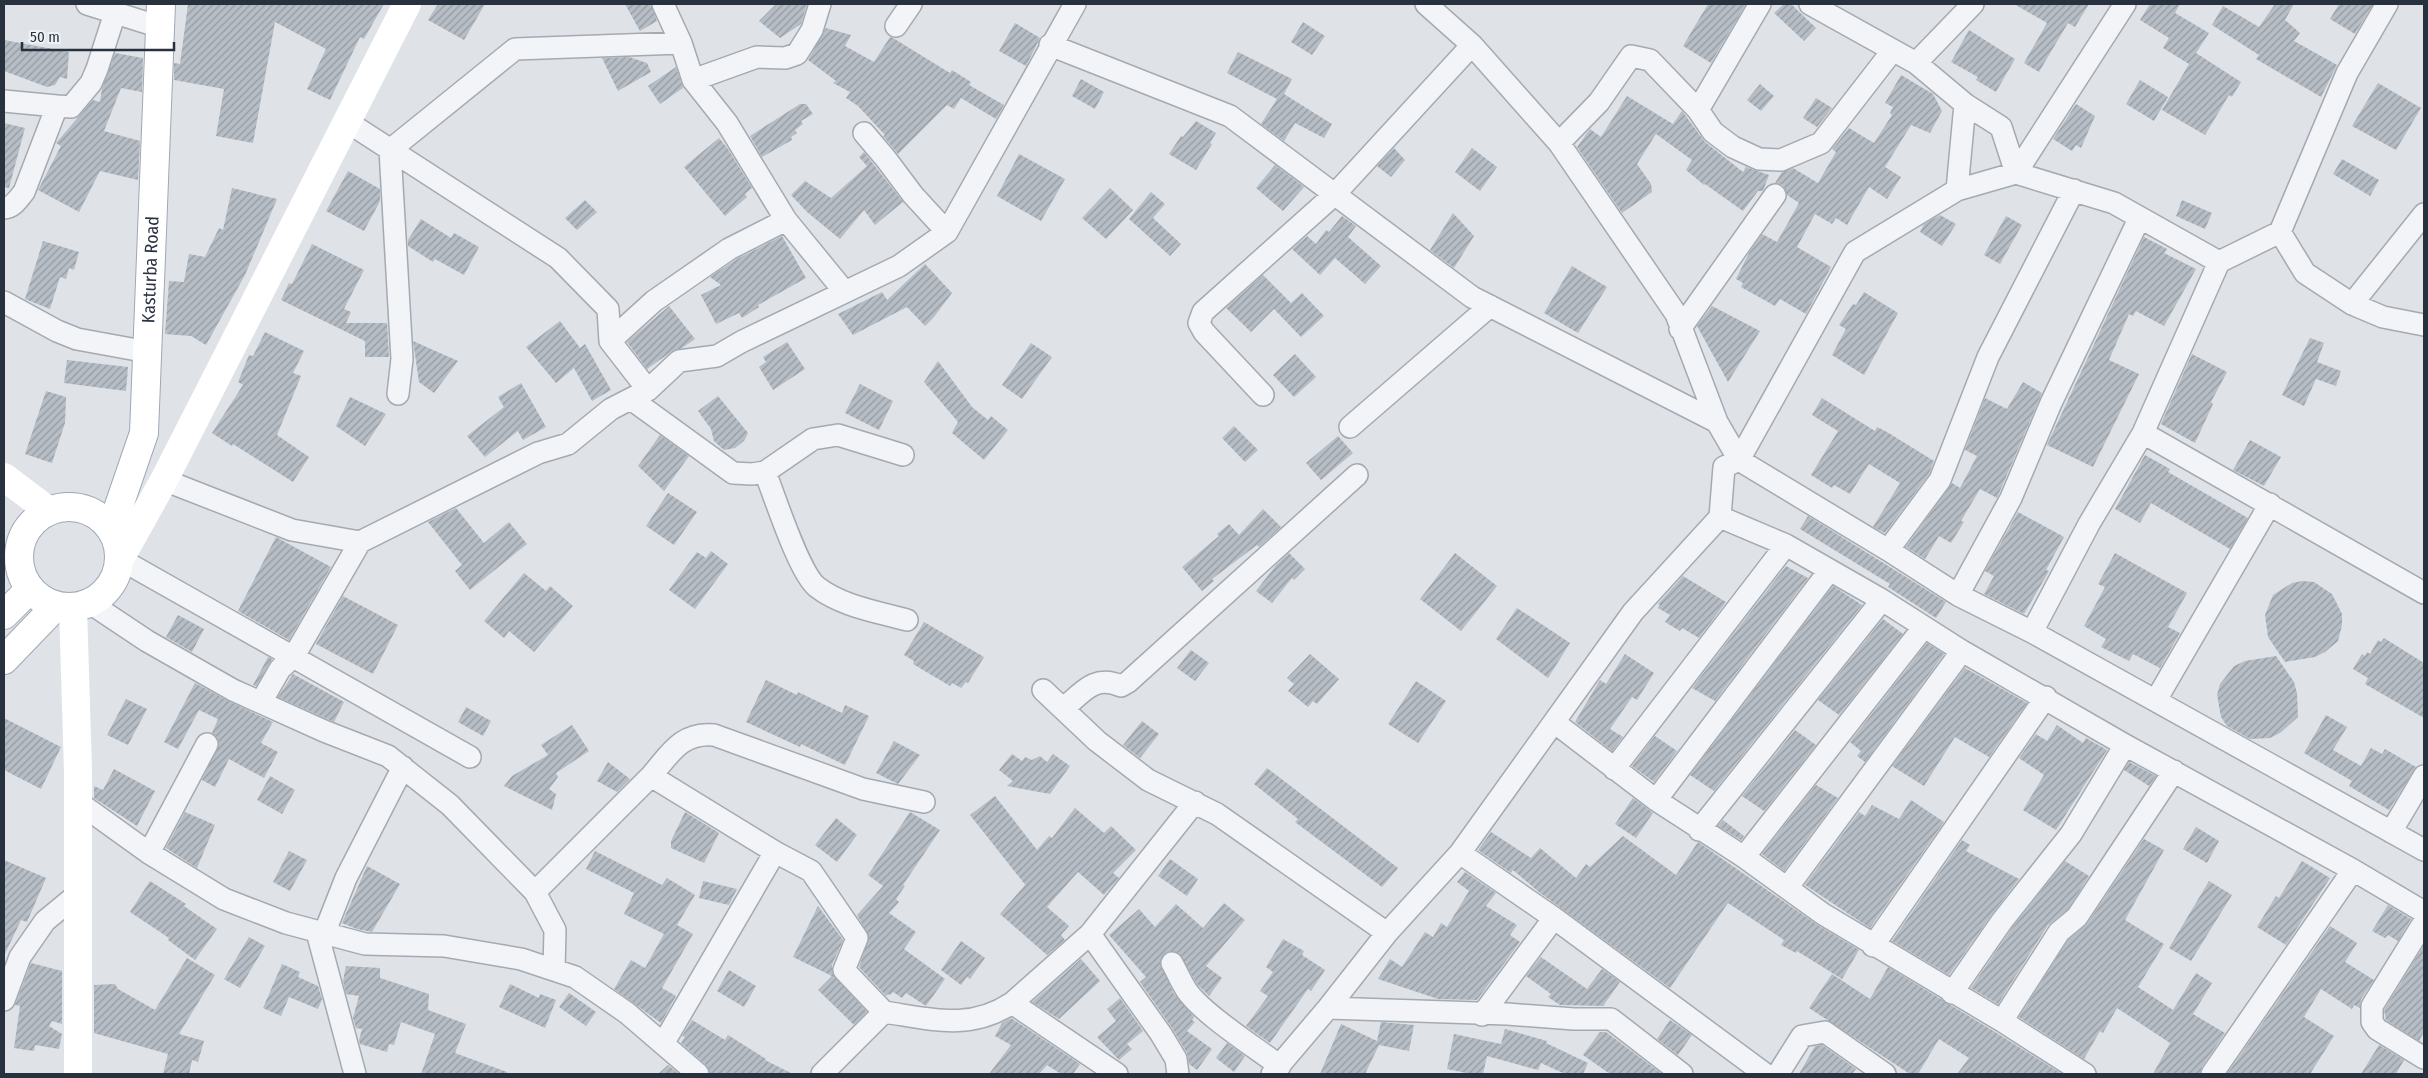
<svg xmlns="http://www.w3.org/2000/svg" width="2428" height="1078" viewBox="0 0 2428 1078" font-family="'Fira Sans Condensed',sans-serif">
  <defs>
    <pattern id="building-hatch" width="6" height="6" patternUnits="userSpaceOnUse" patternTransform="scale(1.25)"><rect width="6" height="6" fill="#b6bdc5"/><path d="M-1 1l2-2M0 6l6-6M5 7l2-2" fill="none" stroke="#949aa1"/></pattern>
  </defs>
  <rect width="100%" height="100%" fill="#dfe3e8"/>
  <path fill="url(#building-hatch)" d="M188 4H384L364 39 360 37 330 100 307 89 326 49 275 22 253 143 216 136 224 89 174 80V63L180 64Z
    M438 4H485L464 40 428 20Z
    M625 4H651L657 21 640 31Z
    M776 4H807L801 24 780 38 759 21Z
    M1708 4H1746L1711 63 1683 46Z
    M1784 4H1791L1816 28 1804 41 1774 13Z
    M2014 4H2089L2075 27 2068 23 2039 72 2024 63 2047 23Z
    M2150 4H2180L2175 13 2209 33 2196 53 2241 82 2232 97 2229 95 2205 135 2162 110 2189 64 2163 48 2169 38 2140 20Z
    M2275 4H2294L2285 20 2300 33 2294 41 2337 65 2321 97 2256 59 2259 55 2212 25 2223 6 2259 27Z
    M2339 4H2373L2355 34 2330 19Z
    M1303 22 1325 36 1312 55 1291 42Z
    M1015 23 1040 38 1026 66 999 51Z
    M826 28 851 35 845 46 874 62 890 37 893 38 950 73 952 70 971 82 969 85 1004 105 996 119 961 98 954 109 947 105 898 154 883 136 885 135 858 106 846 98 850 92 833 83 836 81 808 60Z
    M1969 30 2015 59 1996 92 1976 80 1978 77 1951 62Z
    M4 40 69 52 67 79 60 77 55 85 47 87 4 71Z
    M1238 52 1292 79 1284 94 1332 124 1324 138 1295 123 1284 141 1261 124 1277 99 1227 73Z
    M115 53 143 58 142 92 121 88 104 131 140 141 138 180 100 171 79 212 38 190 61 146 56 143 93 100 100 102 102 88Z
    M629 57 647 63 651 72 618 91 602 58Z
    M676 67 683 88 660 104 648 86Z
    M1901 75 1933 94 1942 111 1930 133 1911 125 1885 167 1901 177 1887 199 1869 187 1847 225 1836 218 1832 224 1815 214 1797 247 1831 267 1806 314 1780 299 1775 306 1741 287 1743 283 1736 279 1749 253 1762 234 1777 242 1799 203 1787 195 1783 185 1775 183 1782 172 1793 168 1818 183 1836 152 1832 149 1849 128 1874 143 1892 115 1890 113 1893 107 1885 103Z
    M1081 79 1104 92 1095 109 1072 96Z
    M2140 80 2168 97 2154 121 2126 104Z
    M2378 83 2421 108 2396 150 2352 126Z
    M1760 84 1774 96 1761 111 1747 100Z
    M1627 96 1673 124 1682 111 1705 142 1743 172 1746 167 1769 175 1763 191H1758L1743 211 1705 184 1704 185 1686 170 1692 160 1656 134 1637 164 1651 184 1652 192 1622 213 1577 147 1590 129 1601 137Z
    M1816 98 1832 108 1817 127 1803 118Z
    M800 104H806L813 114 801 121 803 124 795 130 797 133 791 137 792 140 762 157 750 136Z
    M2076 104 2095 116 2081 148 2076 145 2072 151 2053 139Z
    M1196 121 1216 133 1210 143 1212 144 1196 170 1169 154 1181 136 1183 137Z
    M4 123 25 128 9 188 4 187Z
    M719 138 728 149 752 188 745 194 747 197 725 216 684 167Z
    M1394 148 1405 160 1391 177 1377 166Z
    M1472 148 1497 167 1480 191 1455 172Z
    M864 152 903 202 875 225 864 210 840 239 807 212 791 195 805 181 831 198 867 166 859 157Z
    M1019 154 1065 179 1041 221 997 196Z
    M2342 159 2379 180 2370 196 2333 174Z
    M1275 165 1304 187 1283 211 1256 188Z
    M348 171 380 189V201L364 231 326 211Z
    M232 188 277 199 245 275 206 345 191 336 165 334 169 281 184 282 189 254 205 257 219 228 223 230Z
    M1110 188 1133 210 1106 239 1082 218Z
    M1151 192 1165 204 1153 218 1181 244 1170 256 1129 219Z
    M585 200 597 212 577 230 565 218Z
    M2182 200 2212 213 2205 229 2176 216Z
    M1453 213 1474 236 1454 268 1430 250Z
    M1940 215 1956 224 1942 246 1920 232 1924 224Z
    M1342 216 1356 226 1348 237 1381 266 1365 284 1335 258 1320 275 1292 249 1307 236 1316 244 1326 230 1329 232Z
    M2006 216 2022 225 2000 264 1984 255Z
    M421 219 451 238 454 233 479 247 464 275 435 259 433 262 408 246V240Z
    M782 236 806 278 758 305 759 307 742 318 739 313 716 324 701 295 721 285 710 277 735 260Z
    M2144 237 2167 249 2164 253 2196 269 2164 326 2136 311 2133 316 2129 314 2109 360 2139 374 2093 467 2047 445Z
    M43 241 79 252 74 270 69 268 66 279 60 277 50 309 25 299Z
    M312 244 364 270 344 309 351 312 346 323H387L389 357H365V341L281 300 289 283 292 284Z
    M925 264 952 293 934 317 925 326 907 307 853 335 838 314 882 292 887 300Z
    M1572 266 1607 287 1578 333 1544 313Z
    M1263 275 1291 303 1302 293 1324 316 1301 337 1274 309 1251 332 1226 308Z
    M1864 292 1898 313 1864 375 1832 355 1846 329 1839 325 1853 304 1856 305Z
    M669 306 695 339 682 348 671 352 647 369 627 342Z
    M1712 306 1760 331 1728 382 1697 326Z
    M560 321 580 348 585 344 611 390 592 401 574 368 556 383 526 347Z
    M265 332 304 351 293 373 301 376 277 435 309 457 293 482 233 444 232 446 212 433 243 385 238 382 249 355 253 356Z
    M2310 338 2324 343 2317 362 2341 371 2336 386 2316 379 2304 406 2282 395Z
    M413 341 458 361 434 393 419 382Z
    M787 342 805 369 773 390 759 367 766 362 763 357Z
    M1031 343 1052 357 1022 399 1002 385Z
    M1295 354 1316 377 1294 397 1273 375Z
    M2192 354 2227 372 2211 402 2213 404 2195 443 2161 424Z
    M67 360 128 367 126 391 64 383Z
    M938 361 972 407 988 420 991 416 1008 430 984 460 952 433 958 422 924 382Z
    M2023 382 2042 393 1997 498 1980 489 1961 521 1964 522 1951 543 1939 536 1925 559 1906 547 1952 483 1960 488 1977 456 1965 450 1985 398 2007 409Z
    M521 383 546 427 523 440 518 431 485 457 467 436 504 407 498 397Z
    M860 384 893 401 879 430 845 413Z
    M46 391 66 397 65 423 52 463 25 454Z
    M718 396 748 433 744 441 735 448 724 450 714 441 711 429 698 411Z
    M350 397 386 414 365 446 336 426Z
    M1822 398 1875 431 1877 427 1887 432 1934 461 1929 474 1885 533 1873 527 1900 483 1869 464 1850 494 1834 485 1832 488 1811 475 1838 431 1812 415Z
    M1234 426 1258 450 1245 462 1222 438Z
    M660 435 689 456 664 491 638 466Z
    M1338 436 1353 453 1321 480 1306 463Z
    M2250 440 2281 457 2264 486 2233 470Z
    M2145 455 2170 469 2168 472 2248 518 2230 549 2151 503 2140 523 2115 509Z
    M668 493 697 512 674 545 646 526Z
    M456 508 484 543 509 522 527 544 470 590 455 571 462 565 428 522Z
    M1263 509 1281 527 1259 547 1257 545 1212 579 1214 581 1202 591 1182 567 1219 536 1217 534 1229 524 1239 535Z
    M2018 512 2064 537 2046 570 2049 571 2024 614 1984 594 1994 576 1985 571Z
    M1808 516 1946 602 1936 618 1888 587 1890 584 1800 529Z
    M276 537 331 567 289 640 238 611Z
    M711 551 728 564 695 609 669 590 697 552 706 558Z
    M1289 553 1305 569 1294 580 1292 578 1272 603 1256 591 1276 565Z
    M1455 553 1497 586 1461 631 1420 599Z
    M2115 553 2187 593 2168 627 2180 633 2160 668 2133 654 2129 661 2101 647 2106 639 2084 626 2105 587 2098 584Z
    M1786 566 1808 578 1715 701 1692 688Z
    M524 573 546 591 550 586 573 606 534 652 509 631 504 638 484 621Z
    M1683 576 1726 602 1699 638 1682 628 1680 631 1665 622 1670 615 1658 608 1660 605 1658 604Z
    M2302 581 2314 582 2332 594 2342 614V625L2338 641 2325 652 2315 657 2285 662 2268 637 2265 615 2273 595 2292 583Z
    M1833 586 1862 605 1714 791 1690 775Z
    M343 596 398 625 373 674 316 644Z
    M1517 608 1570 643 1548 678 1496 639Z
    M178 615 204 629 192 652 166 637Z
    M1883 619 1903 634 1839 715 1818 700Z
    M924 622 984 657 968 683 966 682 961 688 952 683 950 686 913 664 914 661 904 655Z
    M2384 638 2424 663V718L2365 684 2368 678 2353 669 2362 654 2365 656 2367 652 2370 654 2378 640 2381 642Z
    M1927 643 1944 654 1865 762 1857 756 1861 751 1850 742Z
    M1191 650 1209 663 1195 681 1177 668Z
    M1310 654 1339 679 1317 704 1313 701 1308 707 1288 691 1294 684 1287 678Z
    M1625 654 1654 673 1637 700 1632 697 1610 729 1623 737 1612 751 1575 722 1600 680 1606 684Z
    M2276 656 2294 682 2297 693 2298 717 2280 733 2270 738 2250 739 2227 726 2221 717 2217 695 2220 684 2234 666 2245 661Z
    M268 657 272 659 256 686 253 685Z
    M1965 668 2027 703 1989 757 1955 737 1924 786 1892 766Z
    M293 674 344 702 334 722 278 697Z
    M766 680 797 695 798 692 842 713 845 705 869 716 845 765 801 744 800 747 746 722Z
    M1416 681 1446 701 1418 743 1388 724Z
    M195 683 228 701 273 722 261 743 278 752 264 778 229 759 215 787 202 780 219 743 217 737 212 733 218 719 199 710 178 749 164 742Z
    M126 699 147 709 128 745 107 735Z
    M466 707 491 721 483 736 458 722Z
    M2326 715 2347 727 2333 750 2361 766 2371 748 2382 754 2385 749 2416 767 2389 810 2349 786 2352 781 2304 753Z
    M4 718 61 747 41 789 4 770Z
    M1142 721 1159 734 1140 758 1123 745Z
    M572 725 589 751 556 773 558 777 549 789 556 794 552 810 504 786 512 776 548 755 541 745Z
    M2057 725 2083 743 2086 738 2107 750 2056 830 2023 810 2044 775 2019 758 2036 734 2047 741Z
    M1795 730 1816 745 1764 811 1742 796Z
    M1655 736 1677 751 1654 782 1632 766Z
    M894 741 920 755 898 784 876 773Z
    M1012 754 1022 761 1025 757 1032 760 1040 756 1047 762 1053 754 1070 766 1050 794 1007 786 1013 781 999 770Z
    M608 762 630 779 617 792 597 781Z
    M2129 762 2156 776 2149 786 2124 770Z
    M1267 768 1398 868 1382 887 1295 822 1298 819 1254 784Z
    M114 769 155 791 137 826 94 798V786L103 790Z
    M270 776 295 790 282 814 257 800Z
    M1816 785 1838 798 1784 871 1762 854Z
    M995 796 1037 850 1049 836 1052 838 1075 808 1104 833 1111 826 1136 850 1113 873 1119 878 1104 895 1078 872 1047 907 1069 926 1061 935 1065 940 1047 955 1000 914 1025 885 1027 887 970 815Z
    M1633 798 1653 813 1636 838 1615 824Z
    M1911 800 1944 822 1870 928 1805 885 1859 812 1865 816 1872 805 1899 819Z
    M185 812 215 825 197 868 166 848Z
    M685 812 719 833 704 863 671 848V841Z
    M910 812 940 830 903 885 905 886 896 899 899 902 889 913 916 932 904 949 945 979 926 1006 906 993 902 998 893 992 890 995 888 994 886 996 859 967 869 937 857 915 883 886 868 875Z
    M836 818 857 835 837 862 815 845Z
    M1723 820 1744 836 1741 840 1718 826Z
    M2196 827 2219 841 2207 863 2183 849Z
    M1491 832 1531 858 1540 848 1576 878 1586 864 1590 867 1623 836 1676 875 1698 842 1816 924 1859 950 1842 979 1797 951 1796 953 1781 945 1784 940 1728 903 1670 988 1539 892 1513 870 1511 873 1478 850Z
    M2144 839 2164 850 2125 920 2164 944 2138 987 2173 1010 2196 973 2212 983 2193 1014 2225 1033 2202 1067 2200 1074H2153L2170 1043 2117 1008 2103 1033 2100 1031 2084 1059 2019 1017 2068 940 2087 924Z
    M1962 840 1970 845 1966 851 2019 879 1992 914 1949 975 1892 941Z
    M289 851 307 860 290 891 273 882Z
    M595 851 662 885 667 878 695 895 677 925 693 934 662 988 676 996 661 1023 614 989 631 960 645 968 664 934 624 914 634 893 586 869Z
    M1170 859 1198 879 1187 896 1158 876Z
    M4 860 46 878 27 922 21 920 4 956Z
    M2065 861 2089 876 2068 909 2048 925 1998 1004 1971 988 2012 928Z
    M2302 861 2330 878 2286 945 2257 927 2276 896 2279 898Z
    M367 866 400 884 372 932 357 929 342 923Z
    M1465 872 1496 893 1486 906 1517 925 1510 935 1520 942 1477 1000 1438 999 1378 979 1390 959 1402 967 1425 932 1433 937 1441 923 1447 927 1469 891 1457 882Z
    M150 881 186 904 184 906 217 929 195 960 168 940 169 938 130 912Z
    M703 881 737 889 729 905 699 898Z
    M2209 881 2232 895 2191 961 2169 948Z
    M1224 903 1245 920 1206 966 1222 978 1209 996 1197 984 1179 953 1167 952 1160 962 1174 994 1194 1017 1192 1020 1195 1022 1187 1031 1212 1049 1197 1070 1189 1064 1187 1053 1172 1028 1140 982 1146 977 1109 935 1139 909 1155 927 1176 904 1203 928Z
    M2388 905 2411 919 2398 941 2388 935 2385 938 2372 931Z
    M818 906 843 940 832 965V973L867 1012 854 1025 818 990 832 976 793 957Z
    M2330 926 2357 943 2345 962 2374 980 2361 999 2360 1008 2354 1005 2352 1009 2321 989 2304 1017 2334 1036 2310 1074H2227Z
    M249 937 265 946 240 988 224 979Z
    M1283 939 1304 951 1302 955 1325 970 1311 991 1308 989 1270 1043 1246 1026 1268 996 1260 991 1273 972 1266 967Z
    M961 941 985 958 970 979 967 977 961 985 941 970Z
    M2424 945V1032L2419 1041 2386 1020 2384 1010Z
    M1541 957 1587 989 1602 969 1620 982 1603 1006 1560 1005 1548 997 1551 994 1526 976Z
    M187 958 215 975 179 1034 204 1041 198 1062 192 1060 189 1074H163L168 1054 94 1033V985L115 984 118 989 155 1010Z
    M1081 959 1100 981 1059 1019 1032 1002Z
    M31 963 62 971V1024L52 1021 49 1026 62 1034 59 1049 35 1045 34 1051 14 1048 20 1006 15 1005Z
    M282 964 300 972 298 977 318 986 322 999 318 1009 289 997 281 1016 263 1008Z
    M346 966 380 968V978L429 994 428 1010 466 1024 455 1053 507 1072V1074H421L435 1034 401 1022 394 1045 389 1044 387 1052 360 1044 359 1040 362 1029 356 1028 353 1018 359 996 346 994 343 981Z
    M1888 967 1995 1032 2062 1074H1957L1969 1058 1939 1039 1918 1074H1910L1809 1008 1832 974 1870 999Z
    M729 970 756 986 744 1007 717 991Z
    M510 984 539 998 540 994 556 1000 545 1028 499 1007Z
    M569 993 596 1012 586 1026 559 1007Z
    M1120 998 1143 1031 1127 1044 1132 1049 1119 1060 1097 1037 1116 1021 1107 1009Z
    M1011 1018 1080 1064 1073 1074H1061L1047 1065 1039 1074H989L1011 1045 995 1036 1002 1023Z
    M692 1020 725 1040 728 1035 766 1059 765 1060 793 1074H710L706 1065 681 1043 685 1037 682 1036Z
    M1670 1020 1692 1035 1678 1055 1657 1039Z
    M1381 1022 1414 1025 1409 1051 1379 1045 1365 1074H1320L1341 1024 1377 1041Z
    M1505 1029 1547 1041 1546 1043 1588 1063 1583 1074H1565L1541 1063 1538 1070 1487 1056 1483 1074H1471L1447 1069 1454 1034 1501 1044Z
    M1600 1032H1606L1662 1074H1610L1583 1055Z
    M1227 1043 1245 1056 1234 1072 1216 1058Z
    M1822 1045 1856 1069 1852 1074H1799L1815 1046Z
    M2379 1045 2404 1060 2396 1074H2361Z
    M668 1065 679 1074H658Z"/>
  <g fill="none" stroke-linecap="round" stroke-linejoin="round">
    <defs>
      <path id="street" d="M87 4 160 27
        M663 4 681 43
        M1426 4 1472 45 1559 143 1676 314 1717 422
        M1810 4 1916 63 1965 104 2001 127 2016 173
        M896 26 911 4
        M1050 45 1230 116 1472 297 1717 422 1739 460 1888 550 1958 595 2032 632 2089 524 2143 433 2219 262
        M1916 63 1973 4
        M693 80 757 57 785 58 797 54 812 30 820 4
        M4 101 57 106
        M1698 110 1713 132 1733 147 1759 159 1781 160 1821 143 1893 50
        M346 121 558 258 608 309 610 341 648 390
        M864 133 886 159 913 195 947 232
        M1559 143 1599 102 1631 56 1650 60 1698 110 1760 4
        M2016 173 2125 4
        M1957 190 1965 104
        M4 208C13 208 18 199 24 192L57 106 71 107 91 83 97 69 115 13
        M2280 232 2305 273 2352 304 2383 317 2424 325
        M4 302 57 331 77 339 148 352
        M2352 304 2424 214
        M1680 329 1775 195
        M610 341 654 301 729 249 786 220
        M398 394 402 359 390 150 515 49 681 43 693 80 727 123 786 220 844 291
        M1263 395 1204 332 1199 323 1203 312 1335 194 1472 45
        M631 399 733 473 752 474 765 472 813 439 838 435 903 455
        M1350 427 1490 306
        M2143 433 2424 593
        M765 472C775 497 799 573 817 587 841 606 878 612 907 620
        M164 480 292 530 360 542 538 453 568 444 611 409 648 390 679 361 717 356 741 342 899 266 947 232 1075 4
        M1720 517 1786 545 1882 600 1962 651 2125 745 2353 870 2424 912
        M1888 550 1940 480 1988 357 2074 190
        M120 559 470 757
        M1958 595 2011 498 2051 403 2139 219
        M90 603 147 641 233 690 324 731 388 756 450 805 535 892 555 930 554 970
        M2032 632 2424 850
        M1043 690 1097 741 1148 780 1217 814 1387 933
        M2156 700 2270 504
        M261 702 280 669 294 656 360 542
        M1063 709C1082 693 1094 674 1121 686L1128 682 1357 475
        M1554 722 1656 800 1744 857 1823 914 2002 1021 2085 1074
        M1614 769 1786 545
        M651 776C670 754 681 732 714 735L863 789 924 802
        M1656 800 1829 571
        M78 802 149 853 224 899 286 923 365 944 444 946 521 959 575 977 627 1013 698 1074
        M1699 830 1882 600
        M2391 832 2424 776
        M149 853 207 744
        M1460 853 1554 918 1765 1074
        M1744 857 1923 628
        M1787 888 1962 651
        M535 892 651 776 775 852
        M2424 922 2372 1006V1022L2377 1029 2424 1058
        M317 932 355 1074
        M324 934 346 878 403 767
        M1090 934 1161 1034 1176 1059 1178 1074
        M1873 946 2046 697
        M1172 963C1177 972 1181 982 1187 991 1203 1014 1256 1048 1280 1066
        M1952 993 2002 921 2071 834 2125 745
        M4 1000 20 957 45 921 79 893
        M1012 1003 1090 934 1195 802
        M1328 1008 1507 1014 1574 1019H1611L1682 1074
        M884 1012C931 1019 970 1031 1012 1003L1117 1074
        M1482 1015 1554 918
        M2002 1021 2059 932 2077 917 2174 771
        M663 1044 775 852 811 871 857 938 844 970 884 1012 822 1074
        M1272 1074 1328 1008 1387 933 1460 853 1633 612 1720 517 1724 467 1739 460 1855 252 1957 190 2016 173 2114 203 2219 262 2280 232 2347 73 2387 4
        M1778 1074 1802 1036 1825 1032 1885 1074
        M2212 1074 2353 870"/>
      <g id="primary">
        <circle cx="69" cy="557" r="50"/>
        <path id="s1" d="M111 529 144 433 161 4"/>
        <path d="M4 615 30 589"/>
        <path d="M4 660 56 606"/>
      </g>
    </defs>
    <use href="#street" stroke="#a4aab2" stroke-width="24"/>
    <use href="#primary" stroke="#9ea8b4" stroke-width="30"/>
    <use href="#street" stroke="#f2f4f7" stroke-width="21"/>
    <path stroke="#fff" stroke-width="28" d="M4 477 49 511
      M120 559 164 480 407 4
      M73 608 78 771V1074"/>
    <use href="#primary" stroke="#fff" stroke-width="28"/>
  </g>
  <g text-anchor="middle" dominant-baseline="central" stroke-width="4" stroke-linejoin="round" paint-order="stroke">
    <g font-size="18" fill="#28323f" stroke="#eef2f6">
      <text stroke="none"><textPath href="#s1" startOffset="265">Kasturba Road</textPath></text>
    </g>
  </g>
  <rect width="2428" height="1078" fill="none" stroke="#28323f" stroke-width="10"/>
  <path d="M22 42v8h152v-8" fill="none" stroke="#28323f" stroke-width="2.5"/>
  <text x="30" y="42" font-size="15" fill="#28323f" stroke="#eef2f6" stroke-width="4" paint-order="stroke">50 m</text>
</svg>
